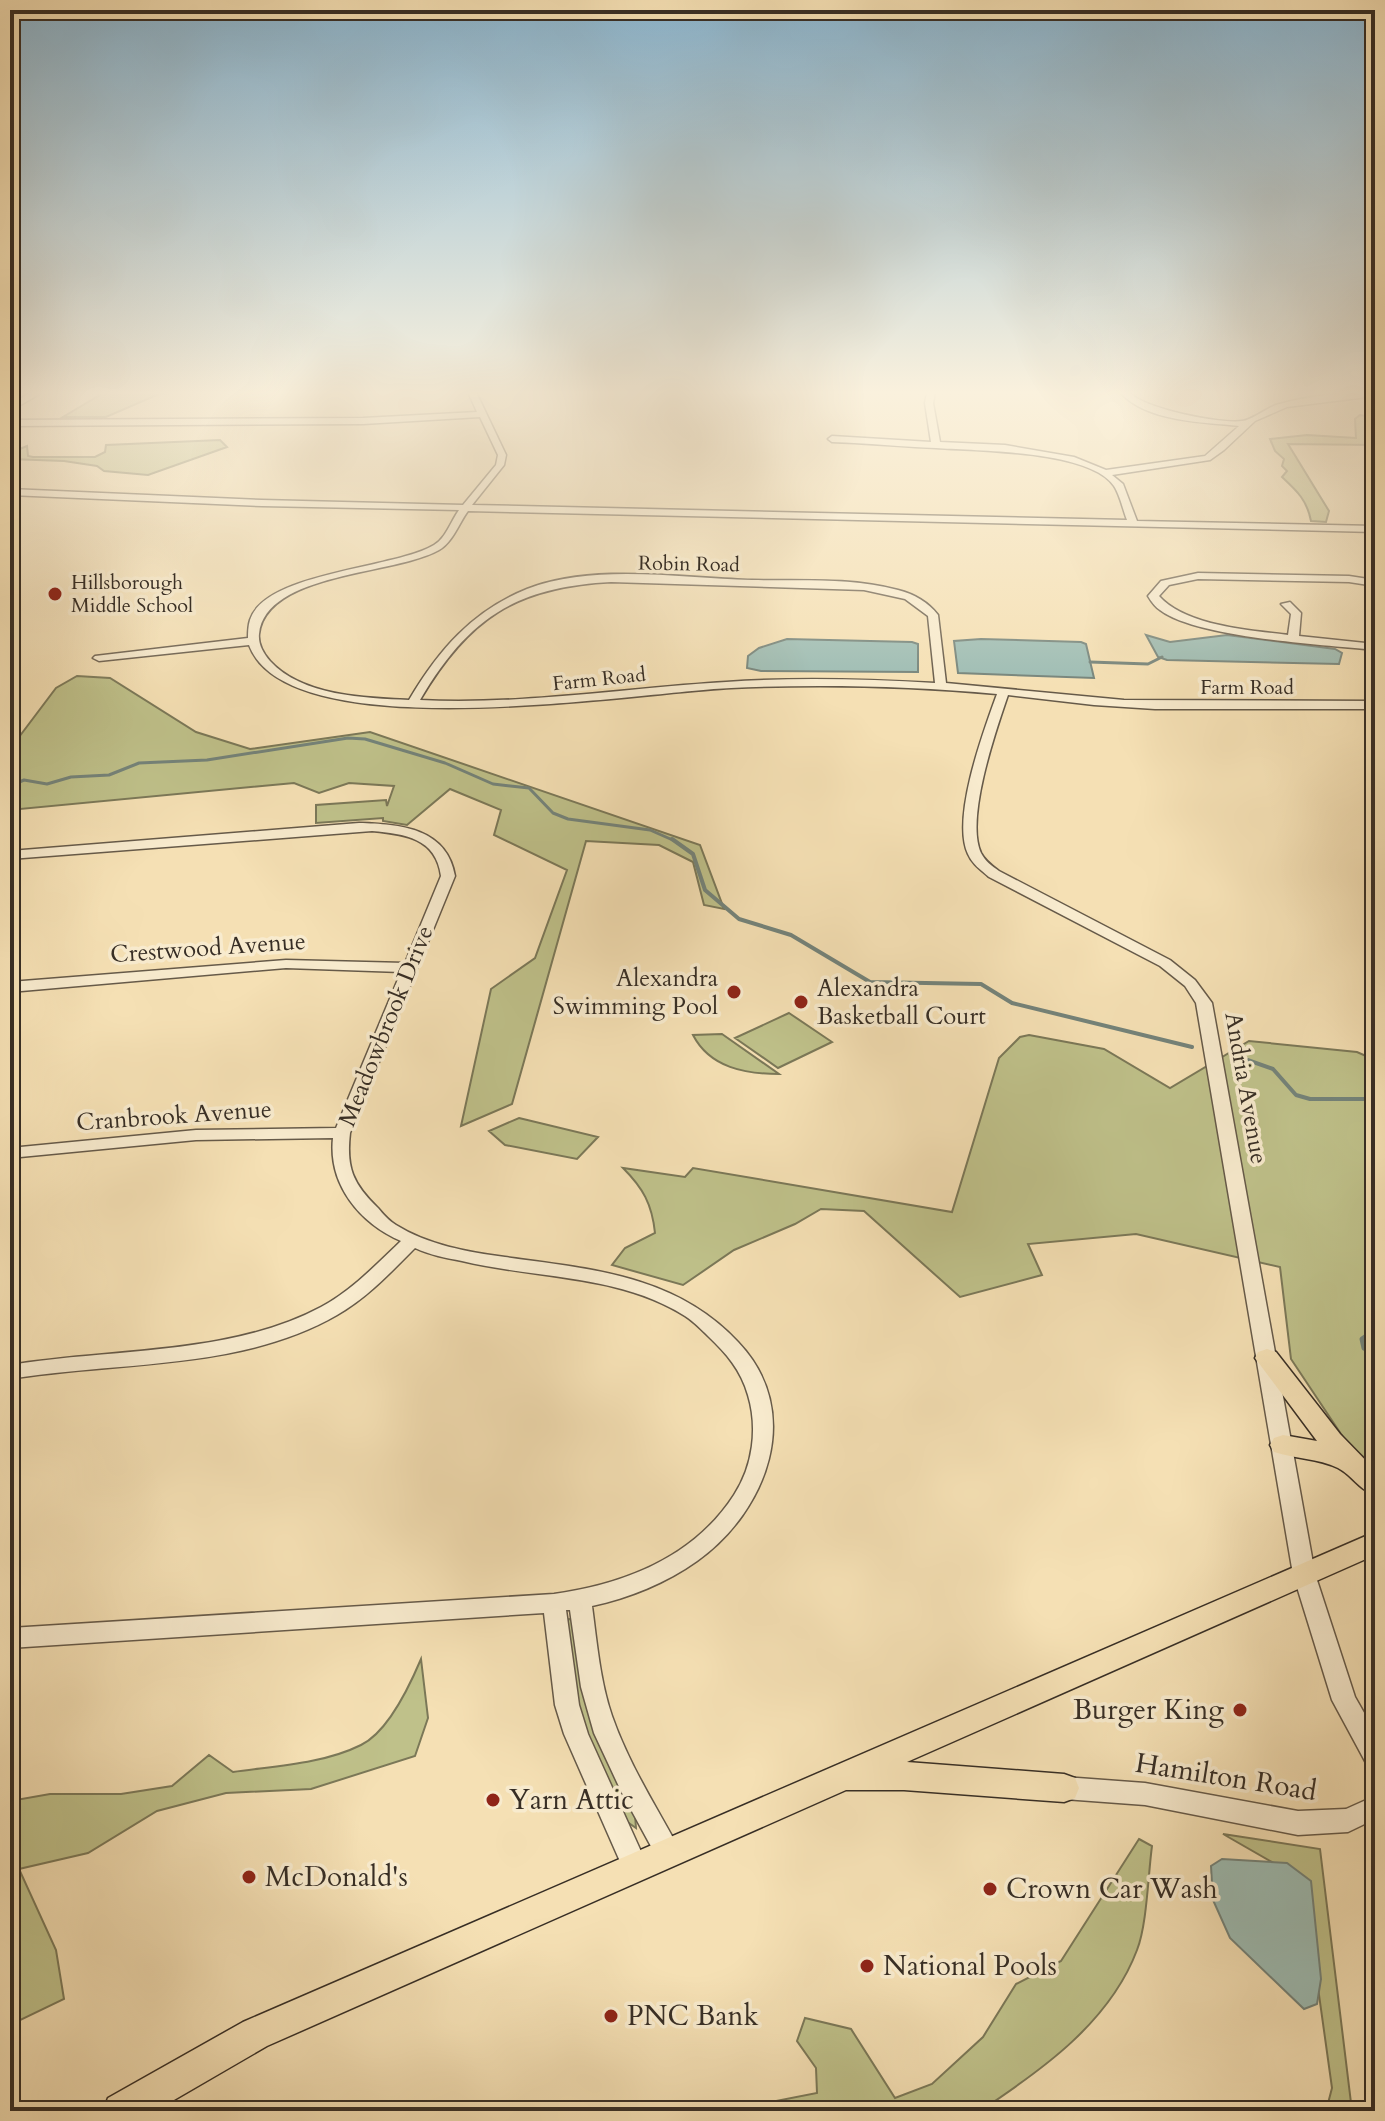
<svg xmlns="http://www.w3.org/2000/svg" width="1385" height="2121" viewBox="0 0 1385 2121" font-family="Cardo,serif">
  <rect width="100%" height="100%" fill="#f5e0b4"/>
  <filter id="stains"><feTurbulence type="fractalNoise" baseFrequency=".0025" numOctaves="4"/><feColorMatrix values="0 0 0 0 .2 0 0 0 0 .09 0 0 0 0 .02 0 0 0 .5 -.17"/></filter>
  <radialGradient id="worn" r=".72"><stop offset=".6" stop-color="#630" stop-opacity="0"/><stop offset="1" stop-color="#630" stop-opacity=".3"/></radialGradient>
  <path fill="#bfc18a" stroke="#7b7858" stroke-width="2" d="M105 392H179L159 394 106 417H63Z
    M1360 415 1375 418V445L1288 444 1329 511 1326 522 1311 521C1307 500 1297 491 1282 477L1287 471 1282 466 1284 459 1275 451 1270 439 1307 435 1356 438 1355 419Z
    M220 440 227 447 148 475 104 471 97 466 64 461 10 459V453L27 446 28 456 33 457H95L105 452 106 445Z
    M77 676 110 678 196 732 250 749 370 732 700 845 724 909 704 905 693 862 659 845 586 841 512 1104 461 1126 491 989 535 958 567 870 494 835 501 810 450 789 407 825 383 821V818L316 823V805L386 800 387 806 394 786 349 783 319 793 294 783 10 810V749L56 688Z
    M789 1013 832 1042 778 1068 735 1038Z
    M722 1034 779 1074C746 1074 710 1068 693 1035Z
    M1029 1035 1104 1049 1170 1088 1249 1041 1357 1052 1375 1060V1467L1347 1443 1291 1359 1280 1267 1136 1234 1028 1244 1042 1275 960 1297 864 1211 821 1209 795 1224 734 1250 683 1285 612 1265 625 1248 655 1233C652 1204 643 1188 623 1168L685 1177 693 1168 952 1212 999 1058 1020 1037Z
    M519 1118 598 1137 577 1159 505 1145 489 1131Z
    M569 1619 574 1621 635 1815 636 1828 626 1821 580 1717 566 1620Z
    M421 1659 428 1718 415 1756 311 1789 226 1793 157 1811 88 1853 19 1869 56 1950 64 1999 10 2025V1801L50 1794H121L172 1786 209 1755 233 1772C274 1766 323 1764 361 1745 388 1732 410 1685 421 1659Z
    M1223 1834 1320 1849 1352 2111H1326L1332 2088 1303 1880Z
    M1139 1839 1152 1846C1148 1875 1147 1925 1137 1950 1110 2022 1042 2070 980 2111H755L756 2105 817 2093 816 2068 797 2041 805 2018 851 2029 895 2098 932 2084 983 2037 1016 1984 1061 1961Z"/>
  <path fill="#9dbcb3" stroke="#74837a" stroke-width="2" d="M1146 635 1170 642 1227 635 1335 649 1342 653 1339 664 1167 660 1158 657Z
    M787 639 912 642 918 644V672L761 671 747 668 748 656 759 648Z
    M981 639 1081 642 1086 644 1094 678 958 673 954 641Z
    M1222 1859 1287 1863 1311 1881 1321 1979 1317 2004 1304 2009 1230 1938 1213 1900 1211 1866Z"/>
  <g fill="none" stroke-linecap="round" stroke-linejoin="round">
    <path stroke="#74837a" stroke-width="3" d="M1090 662 1148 664 1162 657
      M10 786 24 780 47 784 71 777 109 775 139 763 207 760 348 738 365 739 445 763 493 784 529 788 553 813 568 819 650 830 675 841"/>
    <path stroke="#74837a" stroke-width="4" d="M672 839 693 854 705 890 739 919 791 935 870 982 981 984 1012 1003 1192 1047
      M1239 1057 1273 1069 1296 1095 1310 1099H1375"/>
    <path stroke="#74837a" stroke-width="5" d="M1375 1330 1362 1339 1364 1348 1375 1354"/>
    <defs>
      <path id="minor" d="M31 392H43L10 411V405Z
        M468 392H476L506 455 504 465 472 505 1127 520C1123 510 1120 495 1114 486 1090 450 975 451 936 448 903 447 867 443 832 442L828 439 832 436 931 442 925 403 927 392H935L933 403 940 442 1005 445 1074 457 1106 470 1205 456 1239 426C1203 422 1146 422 1120 392H1129C1144 409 1220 424 1242 421 1252 420 1265 409 1276 405 1307 396 1343 392 1375 392V396L1287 407 1255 421 1224 450 1210 460 1112 475 1123 484 1137 521 1375 526V532L468 511C459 523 453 542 439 550 395 575 266 572 259 634 258 644 263 653 270 661 302 696 365 698 409 700 438 651 472 611 527 589 593 563 682 578 752 580 800 581 850 577 898 590 914 594 928 602 938 615L946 683 1124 700 1375 701V709H1155L1094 705 1008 695C996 730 965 819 981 853 985 861 992 866 999 871L1170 960 1195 980 1212 1003 1315 1574 1355 1697 1375 1732V1766L1366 1763 1332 1700 1293 1574 1196 1003 1185 986 1160 966 989 877C981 870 972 864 968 854 951 818 984 730 997 694 909 686 819 684 731 688 639 692 288 751 249 645L99 661 93 658 95 656 248 638C248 633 248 626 250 620 265 572 394 569 434 545 446 538 451 521 459 510L262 506 10 495V489L262 500 463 505 496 465 498 455 480 417 363 424 10 426V420L363 418 477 412ZM611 582 864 590 905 599 928 616 935 683C866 679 795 677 726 682 624 688 523 705 420 700 468 618 516 587 611 582Z
        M1198 573 1349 576 1375 580V586L1349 582 1198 579 1169 585 1159 596C1186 626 1249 630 1288 635L1291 614 1281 604 1290 602 1301 613 1299 636 1375 644V650C1327 645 1196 638 1160 610 1155 607 1151 601 1148 596L1161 581Z
        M359 823C400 824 447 828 455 876L350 1133C346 1168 353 1184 378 1208 383 1214 389 1221 396 1225 428 1245 468 1252 505 1257 591 1269 676 1275 738 1342 805 1412 767 1511 697 1561 666 1583 629 1598 592 1606 597 1643 600 1681 612 1716 628 1762 654 1803 677 1845L681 1853 677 1861 668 1865 659 1861 622 1793 594 1733 581 1687 570 1610H566L579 1705 588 1734 648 1867 644 1875 635 1879 626 1875 564 1734 555 1705 544 1613 10 1648V1628L554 1594C625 1584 694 1557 734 1495 753 1466 758 1428 748 1395 741 1370 726 1353 708 1336 701 1329 693 1321 685 1316 619 1274 536 1279 462 1261 446 1258 430 1255 415 1248 391 1272 367 1298 337 1315 240 1371 117 1361 10 1379V1365C111 1348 229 1356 321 1307 351 1291 376 1265 401 1241 360 1223 328 1185 333 1138L196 1140 10 1158V1148L196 1130 336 1128 401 972 286 968 10 992V982L286 960 405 963 441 876C436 838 405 834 372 831L10 859V851Z
        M1064 1777 1145 1783 1298 1811 1346 1809 1375 1796V1819L1348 1832 1298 1835 1145 1805 1064 1799 1055 1796 1052 1788 1055 1780Z"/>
      <path id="major" d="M1267 1349 1276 1352 1340 1434 1375 1470V1495C1359 1490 1352 1475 1338 1468 1318 1458 1295 1459 1274 1452L1270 1445 1274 1438 1283 1435 1317 1441 1255 1358 1258 1352Z
        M1375 1532V1555L907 1762 1064 1774 1075 1778 1079 1788 1075 1798 1064 1802 904 1790H846L267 2046 155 2111H103L108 2098 243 2022Z"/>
    </defs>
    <use href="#minor" stroke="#665a49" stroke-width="3"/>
    <use href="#major" stroke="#372e25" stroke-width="3"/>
    <use href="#minor" fill="#f8ebce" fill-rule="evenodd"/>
    <use href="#major" fill="#f5e0b4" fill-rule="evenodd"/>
  </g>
  <linearGradient id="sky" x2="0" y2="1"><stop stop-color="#8ab7d3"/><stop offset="0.57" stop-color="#faf1dd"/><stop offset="1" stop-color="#faf1dd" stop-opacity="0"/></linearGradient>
  <rect width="1385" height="689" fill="url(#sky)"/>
  <g fill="#8f2418" stroke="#f8ebce" stroke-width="3">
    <circle cx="55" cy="594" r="8"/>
    <circle cx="734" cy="992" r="8"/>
    <circle cx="801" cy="1002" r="8"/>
    <circle cx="1240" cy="1710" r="8"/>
    <circle cx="493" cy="1800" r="8"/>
    <circle cx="249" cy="1877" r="8"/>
    <circle cx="990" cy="1889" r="8"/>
    <circle cx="867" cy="1966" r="8"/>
    <circle cx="611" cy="2016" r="8"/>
  </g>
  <g text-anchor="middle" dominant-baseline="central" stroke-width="7" stroke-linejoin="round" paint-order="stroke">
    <g font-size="20" fill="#372e25" stroke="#f8ebce">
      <text transform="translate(689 564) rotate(1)">Robin Road</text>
      <text transform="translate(599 679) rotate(-6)">Farm Road</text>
      <text x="1247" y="687">Farm Road</text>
    </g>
    <g font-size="20" fill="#372e25" stroke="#f8ebce" text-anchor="start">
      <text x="71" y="582">Hillsborough<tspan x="71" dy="23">Middle School</tspan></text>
    </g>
    <g font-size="24" fill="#372e25" stroke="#f8ebce">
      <text transform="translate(208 948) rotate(-4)">Crestwood Avenue</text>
      <text transform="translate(386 1026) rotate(-68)">Meadowbrook Drive</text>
      <text transform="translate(1246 1088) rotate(80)">Andria Avenue</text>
      <text transform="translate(174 1116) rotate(-4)">Cranbrook Avenue</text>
    </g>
    <g font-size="24" fill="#372e25" stroke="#f8ebce" text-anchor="end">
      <text x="718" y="978">Alexandra<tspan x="718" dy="28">Swimming Pool</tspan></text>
      <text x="817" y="988" text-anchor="start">Alexandra<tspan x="817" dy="28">Basketball Court</tspan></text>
    </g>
    <g font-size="28" fill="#372e25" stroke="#f8ebce" text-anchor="start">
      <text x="1224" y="1710" text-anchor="end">Burger King</text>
      <text x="509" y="1800">Yarn Attic</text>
      <text x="265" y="1877">McDonald's</text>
      <text x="1006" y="1889">Crown Car Wash</text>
      <text x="883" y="1966">National Pools</text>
      <text x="627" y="2016">PNC Bank</text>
    </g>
    <g font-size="28" fill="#372e25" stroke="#f8ebce">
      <text transform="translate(1226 1777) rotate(9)">Hamilton Road</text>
    </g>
  </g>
  <rect width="1385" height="2121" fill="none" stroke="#f5e0b4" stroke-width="40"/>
  <rect x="12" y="12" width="1361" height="2097" fill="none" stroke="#372e25" stroke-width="4"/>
  <rect x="20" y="20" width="1345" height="2081" fill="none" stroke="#372e25" stroke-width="2"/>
  <rect width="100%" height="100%" filter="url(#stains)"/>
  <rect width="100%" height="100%" fill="url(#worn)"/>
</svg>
